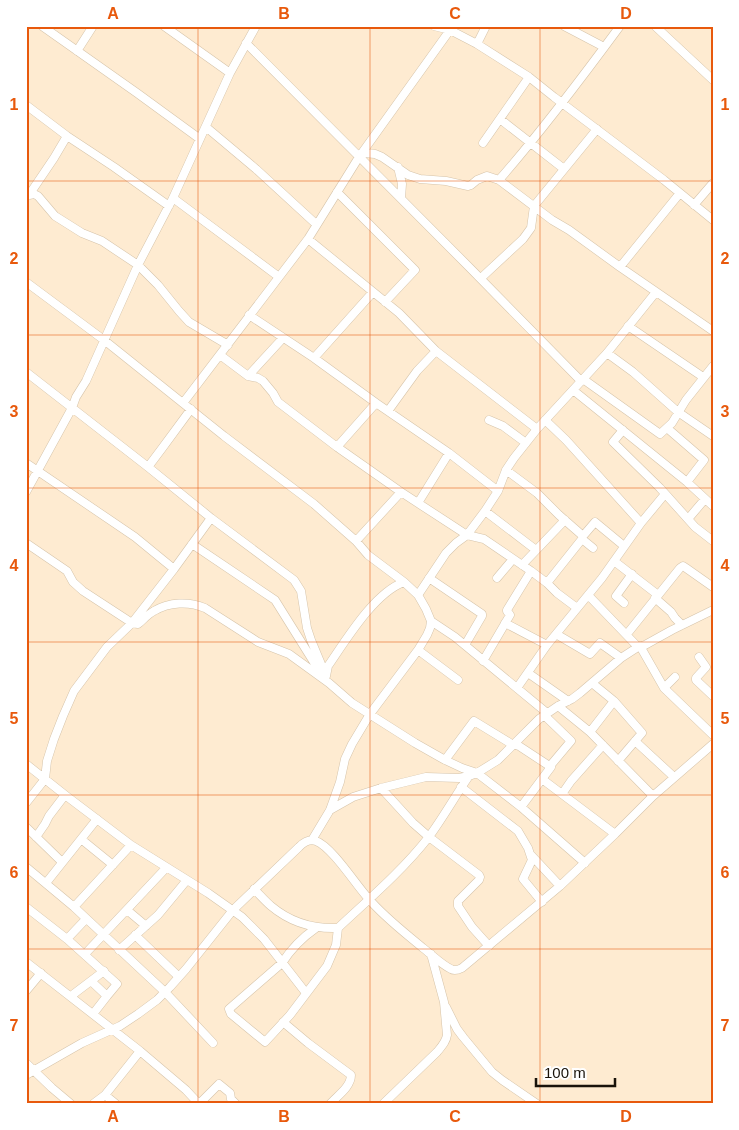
<svg xmlns="http://www.w3.org/2000/svg" width="739" height="1130" viewBox="0 0 739 1130" font-family="Arial,sans-serif">
  <rect width="100%" height="100%" fill="#feebd1"/>
  <g fill="none" stroke-linecap="round" stroke-linejoin="round">
    <defs>
      <path id="minor" d="M42 26 137 93 200 139
        M164 26 230 73
        M434 26 450 30 455 26
        M564 26 604 47
        M655 26 713 80
        M246 43 470 268 581 381
        M477 44 486 26
        M77 51 93 26
        M26 105 67 136 114 167 169 206
        M500 119 564 169
        M206 127 256 169 316 224
        M483 143 529 77
        M363 153 375 154 382 157 408 175 420 179 446 181 468 186 471 185 477 180 487 176 499 180 552 220 569 230 620 267 713 331
        M398 167 402 184 401 198
        M499 180C542 131 581 79 620 26
        M337 192 415 270 385 302
        M29 195 34 194 38 196 55 216 82 233 102 241 138 265 158 285 179 311 189 322 228 345
        M29 195 54 158 67 136
        M173 198 279 277
        M694 205 713 183
        M308 239 399 313 436 351 537 429
        M620 267 680 193
        M481 278 523 239 531 228 534 206 597 129
        M26 282 104 340 224 436 314 504 356 541 368 555 404 582 418 595 426 609 431 621 430 628 427 635 418 650 370 714 352 744 345 759 340 782 330 810 312 840
        M249 315 314 358 376 403 449 453 498 491
        M628 326 703 377
        M607 353 633 372 678 412 713 436
        M220 355 248 376 258 378 263 381 273 393 278 402 337 447 401 492 467 535 484 539 531 571 547 583 557 593 577 608
        M314 358 373 292
        M26 372 148 467 211 518 294 580 301 591 307 628 311 640 321 664 323 672 325 675
        M248 376 283 338
        M583 379 660 434 672 423 686 400 713 366
        M573 390 687 482 713 506
        M183 403 308 239 359 157 450 30 477 44 529 77 554 97 664 180 713 220
        M388 411 417 371 436 351
        M489 420 503 426 526 443
        M545 420 566 440 641 523
        M667 428 704 460 687 482
        M623 430 613 442 614 443 660 488 695 527 713 541
        M337 447 376 403
        M26 463 135 537 174 569
        M148 467 163 447 191 409
        M506 470 537 493 559 515 583 536
        M26 492 72 408 76 397 86 381 138 265 173 198 230 73 256 26
        M418 503 449 453
        M485 511 536 550
        M688 519 705 499
        M582 539 593 548
        M356 541 401 492
        M26 543 67 571 73 582 83 591 132 623 138 624C143 620 148 614 154 611 169 602 189 601 205 608L258 642 289 654 329 683 352 703 415 743 445 760 462 768 477 773 521 807 585 863
        M192 544 275 600 315 664 323 672
        M614 561 658 595
        M522 565 565 520
        M429 578 482 614V616L465 645
        M497 578 513 559
        M547 583 582 539 583 536 595 522 624 546
        M418 595 446 553 456 543 467 535 485 511 498 491 506 470 514 458 537 429 607 353 656 292
        M588 595 638 647
        M655 598 671 612 675 618 682 625
        M624 603 616 596 632 574
        M431 621 455 637 547 713
        M505 623 547 645
        M556 634 590 654 600 643 621 658
        M627 634 680 568 683 566 686 568 713 587
        M640 646 664 688 713 735
        M418 650 458 680
        M699 657 706 667 696 678V680L713 696
        M483 661 510 615 507 611V610L531 571
        M528 673 568 701
        M326 676 328 666C346 640 374 593 404 582
        M592 683 614 701 642 733 618 761
        M517 688 547 645 602 578 641 523 665 494
        M664 688 675 677
        M558 706 590 732 653 796
        M544 715 571 741 550 766
        M590 732 614 701
        M635 741 674 777
        M445 760 474 721 510 743 519 746 551 767 521 807
        M26 764 65 795 131 845 208 893 242 917 264 939 306 993
        M542 779 615 834
        M461 787 518 831 528 848 532 860 523 879 542 902
        M381 788 413 823 429 837 479 875 480 877 479 880 458 901V906L472 927 489 946
        M562 794 571 781 603 745
        M26 803 45 779 47 761 54 739 63 716 74 691 107 647 132 623 174 569 211 518
        M330 810 353 797 381 788 426 777 459 778 469 776 477 773 498 760 539 719 558 706 572 699 580 693 621 658 638 647 645 645 672 630 713 610
        M26 827 62 862
        M36 837 45 824 49 816 65 795
        M81 839 113 865
        M531 855 560 886
        M26 867 74 907 165 992 213 1043
        M46 883 97 819
        M254 889C260 895 265 901 271 906 290 922 314 929 338 928 369 899 402 871 428 838 443 818 455 796 469 776
        M26 907 67 939 116 983 117 984 107 996
        M74 907 131 845
        M127 910 146 926
        M316 928C303 937 291 949 282 963L229 1009 231 1014 265 1042 290 1015 327 966 336 945 338 928
        M135 935 179 977
        M67 939 86 919
        M119 950 158 915 187 880
        M85 954 166 868
        M26 962 140 1051 186 1090 199 1104
        M91 981 107 996 93 1014
        M26 991 41 973
        M71 996 104 971
        M446 1007 457 1029 463 1037 492 1072 502 1080 537 1104
        M283 1022 308 1043 351 1075C351 1087 337 1096 330 1104
        M26 1063 52 1088 71 1104
        M26 1075 82 1043 120 1026 138 1014 157 1000 170 987 186 969 233 910 299 847C304 842 310 839 316 841 332 847 356 885 368 898 384 917 404 932 423 948 431 954 442 965 451 969 454 971 458 970 462 968L560 886 615 834 653 796 713 744
        M105 1095 116 1104
        M93 1104 105 1095 140 1051
        M199 1104 219 1084 230 1093 231 1099 236 1104
        M383 1104 437 1052C442 1046 446 1042 447 1035L444 1002 431 954"/>
    </defs>
    <use href="#minor" stroke="#d6c4aa" stroke-width="9"/>
    <use href="#minor" stroke="#fff" stroke-width="8"/>
  </g>
  <path fill="none" stroke="#e8590c" stroke-width="1" stroke-opacity="0.55" d="M198 26V1104M370 26V1104M540 26V1104M26 181H713M26 335H713M26 488H713M26 642H713M26 795H713M26 949H713"/>
  <rect width="739" height="1130" fill="none" stroke="#ffffff" stroke-width="55"/>
  <path d="M536 1078v8h79v-8" fill="none" stroke="#19130a" stroke-width="2.5"/>
  <text x="544" y="1078" font-size="15" fill="#19130a" stroke="#ffffff" stroke-width="4" paint-order="stroke">100 m</text>
  <rect x="28" y="28" width="684" height="1074" fill="none" stroke="#e8590c" stroke-width="2"/>
  <g font-size="16" text-anchor="middle" font-weight="bold" fill="#e8590c">
    <text x="113" y="19">A</text>
    <text x="284" y="19">B</text>
    <text x="455" y="19">C</text>
    <text x="626" y="19">D</text>
    <text x="14" y="110">1</text>
    <text x="725" y="110">1</text>
    <text x="14" y="264">2</text>
    <text x="725" y="264">2</text>
    <text x="14" y="417">3</text>
    <text x="725" y="417">3</text>
    <text x="14" y="571">4</text>
    <text x="725" y="571">4</text>
    <text x="14" y="724">5</text>
    <text x="725" y="724">5</text>
    <text x="14" y="878">6</text>
    <text x="725" y="878">6</text>
    <text x="14" y="1031">7</text>
    <text x="725" y="1031">7</text>
    <text x="113" y="1122">A</text>
    <text x="284" y="1122">B</text>
    <text x="455" y="1122">C</text>
    <text x="626" y="1122">D</text>
  </g>
</svg>
